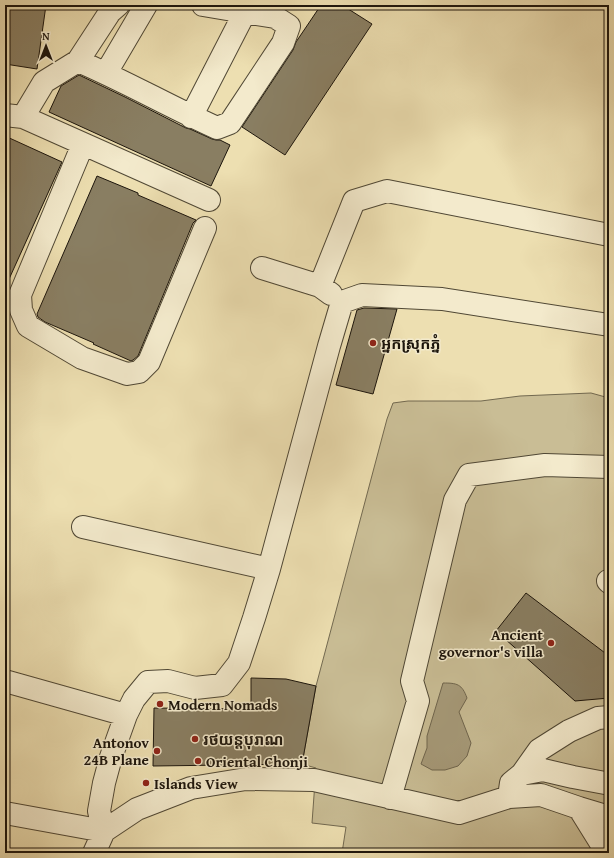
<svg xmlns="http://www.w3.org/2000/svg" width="614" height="858" viewBox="0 0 614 858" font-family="'Gentium Book Plus','Noto Sans Khmer',serif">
  <rect width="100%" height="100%" fill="#eddfb1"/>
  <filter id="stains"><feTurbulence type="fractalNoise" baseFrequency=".005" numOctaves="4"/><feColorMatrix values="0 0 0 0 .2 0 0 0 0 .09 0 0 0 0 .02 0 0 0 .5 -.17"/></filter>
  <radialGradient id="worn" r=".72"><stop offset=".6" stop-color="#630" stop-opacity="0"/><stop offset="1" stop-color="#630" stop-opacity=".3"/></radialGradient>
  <path fill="#c9bd95" stroke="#726950" d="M591 393 609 398V853H342L346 827 312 823 316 768 302 764 316 686 387 419 393 403 408 401H481L520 396Z"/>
  <path fill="#a69a79" stroke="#6f654d" d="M443 683C457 683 462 684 467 698L459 712 471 743 467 756 458 766 445 770H432L421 764 427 748V736Z"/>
  <path fill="#897e62" stroke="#1c150c" d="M5 5H46L37 69 5 64Z
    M321 5H342L372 24 285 155 242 127 293 50 296 42Z
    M79 75 125 97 182 126 186 128 190 129 212 139 216 140H220L230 145 211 186 49 112 61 86Z
    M5 136 62 162 5 288Z
    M97 176 138 193V195L196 220 193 223 138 356 133 360 131 361 93 344 94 343 45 322 38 317 37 314Z
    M364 308 397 309 373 394 336 385 357 310Z
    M526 593 609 656V698L575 701 496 631Z
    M251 678 286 679 316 686 302 764 153 766 154 708 251 709Z"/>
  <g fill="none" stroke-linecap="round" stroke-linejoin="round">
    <defs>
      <path id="minor" d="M78 61C125 81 170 107 217 128L230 123 283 43 289 26 275 17 203 5
        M106 73 146 5
        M5 115 23 117 209 200
        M23 117 44 82 78 61 110 12 118 5
        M191 117 245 12
        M83 144 20 295 21 310 28 326 82 358 127 374 139 372 149 362 205 228
        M262 268 320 286 331 294
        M320 286 354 201 387 191 609 235
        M83 527 269 569
        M608 581 609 582
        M5 681 126 715
        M522 774 543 770 573 777 605 783H609
        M509 797 511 783 522 774 539 750 569 731 598 718 609 717
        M390 798 418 701 412 681 455 500 469 475 545 465 609 467
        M579 808 609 817
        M5 813 104 831 99 811 104 783 111 757 126 715 134 699 148 682 168 681 195 688 222 685 239 663 254 618 269 569 329 346 342 302 362 295 442 299 609 325
        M94 853 104 831 137 809 191 788 246 779 314 780 459 813 509 797 541 795 579 808 607 853"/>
    </defs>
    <use href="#minor" stroke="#504835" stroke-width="24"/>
    <use href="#minor" stroke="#f3eacc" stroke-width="22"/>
  </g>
  <g fill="#8f2418" stroke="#f3eacc" stroke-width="1.5">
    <circle cx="373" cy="343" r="4"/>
    <circle cx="551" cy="643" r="4"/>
    <circle cx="160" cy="704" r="4"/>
    <circle cx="195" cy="739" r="4"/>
    <circle cx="157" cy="751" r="4"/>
    <circle cx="198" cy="761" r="4"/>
    <circle cx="146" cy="783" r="4"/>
  </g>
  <g text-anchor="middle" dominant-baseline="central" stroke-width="3" stroke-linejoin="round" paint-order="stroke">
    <g font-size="15" font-weight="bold" fill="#1c150c" stroke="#f3eacc" text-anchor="start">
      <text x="381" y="343">អ្នកស្រុកភ្នំ</text>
      <text x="543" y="634" text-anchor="end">Ancient<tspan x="543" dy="17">governor's villa</tspan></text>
      <text x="168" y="704">Modern Nomads</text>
      <text x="203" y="739">រថយន្តបុរាណ</text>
      <text x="149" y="742" text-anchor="end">Antonov<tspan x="149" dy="17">24B Plane</tspan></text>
      <text x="206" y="761">Oriental Chonji</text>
      <text x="154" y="783">Islands View</text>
    </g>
  </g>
  <rect width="614" height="858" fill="none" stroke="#eddfb1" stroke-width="20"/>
  <rect x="6" y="6" width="602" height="846" fill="none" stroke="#1c150c" stroke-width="2"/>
  <rect x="10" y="10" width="594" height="838" fill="none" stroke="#1c150c"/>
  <g transform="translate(46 46)" stroke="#f3eacc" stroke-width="3" paint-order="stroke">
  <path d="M0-3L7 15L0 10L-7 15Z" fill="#1c150c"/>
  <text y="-6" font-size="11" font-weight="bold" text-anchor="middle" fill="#1c150c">N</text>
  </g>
  <rect width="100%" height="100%" filter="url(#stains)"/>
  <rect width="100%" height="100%" fill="url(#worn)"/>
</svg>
